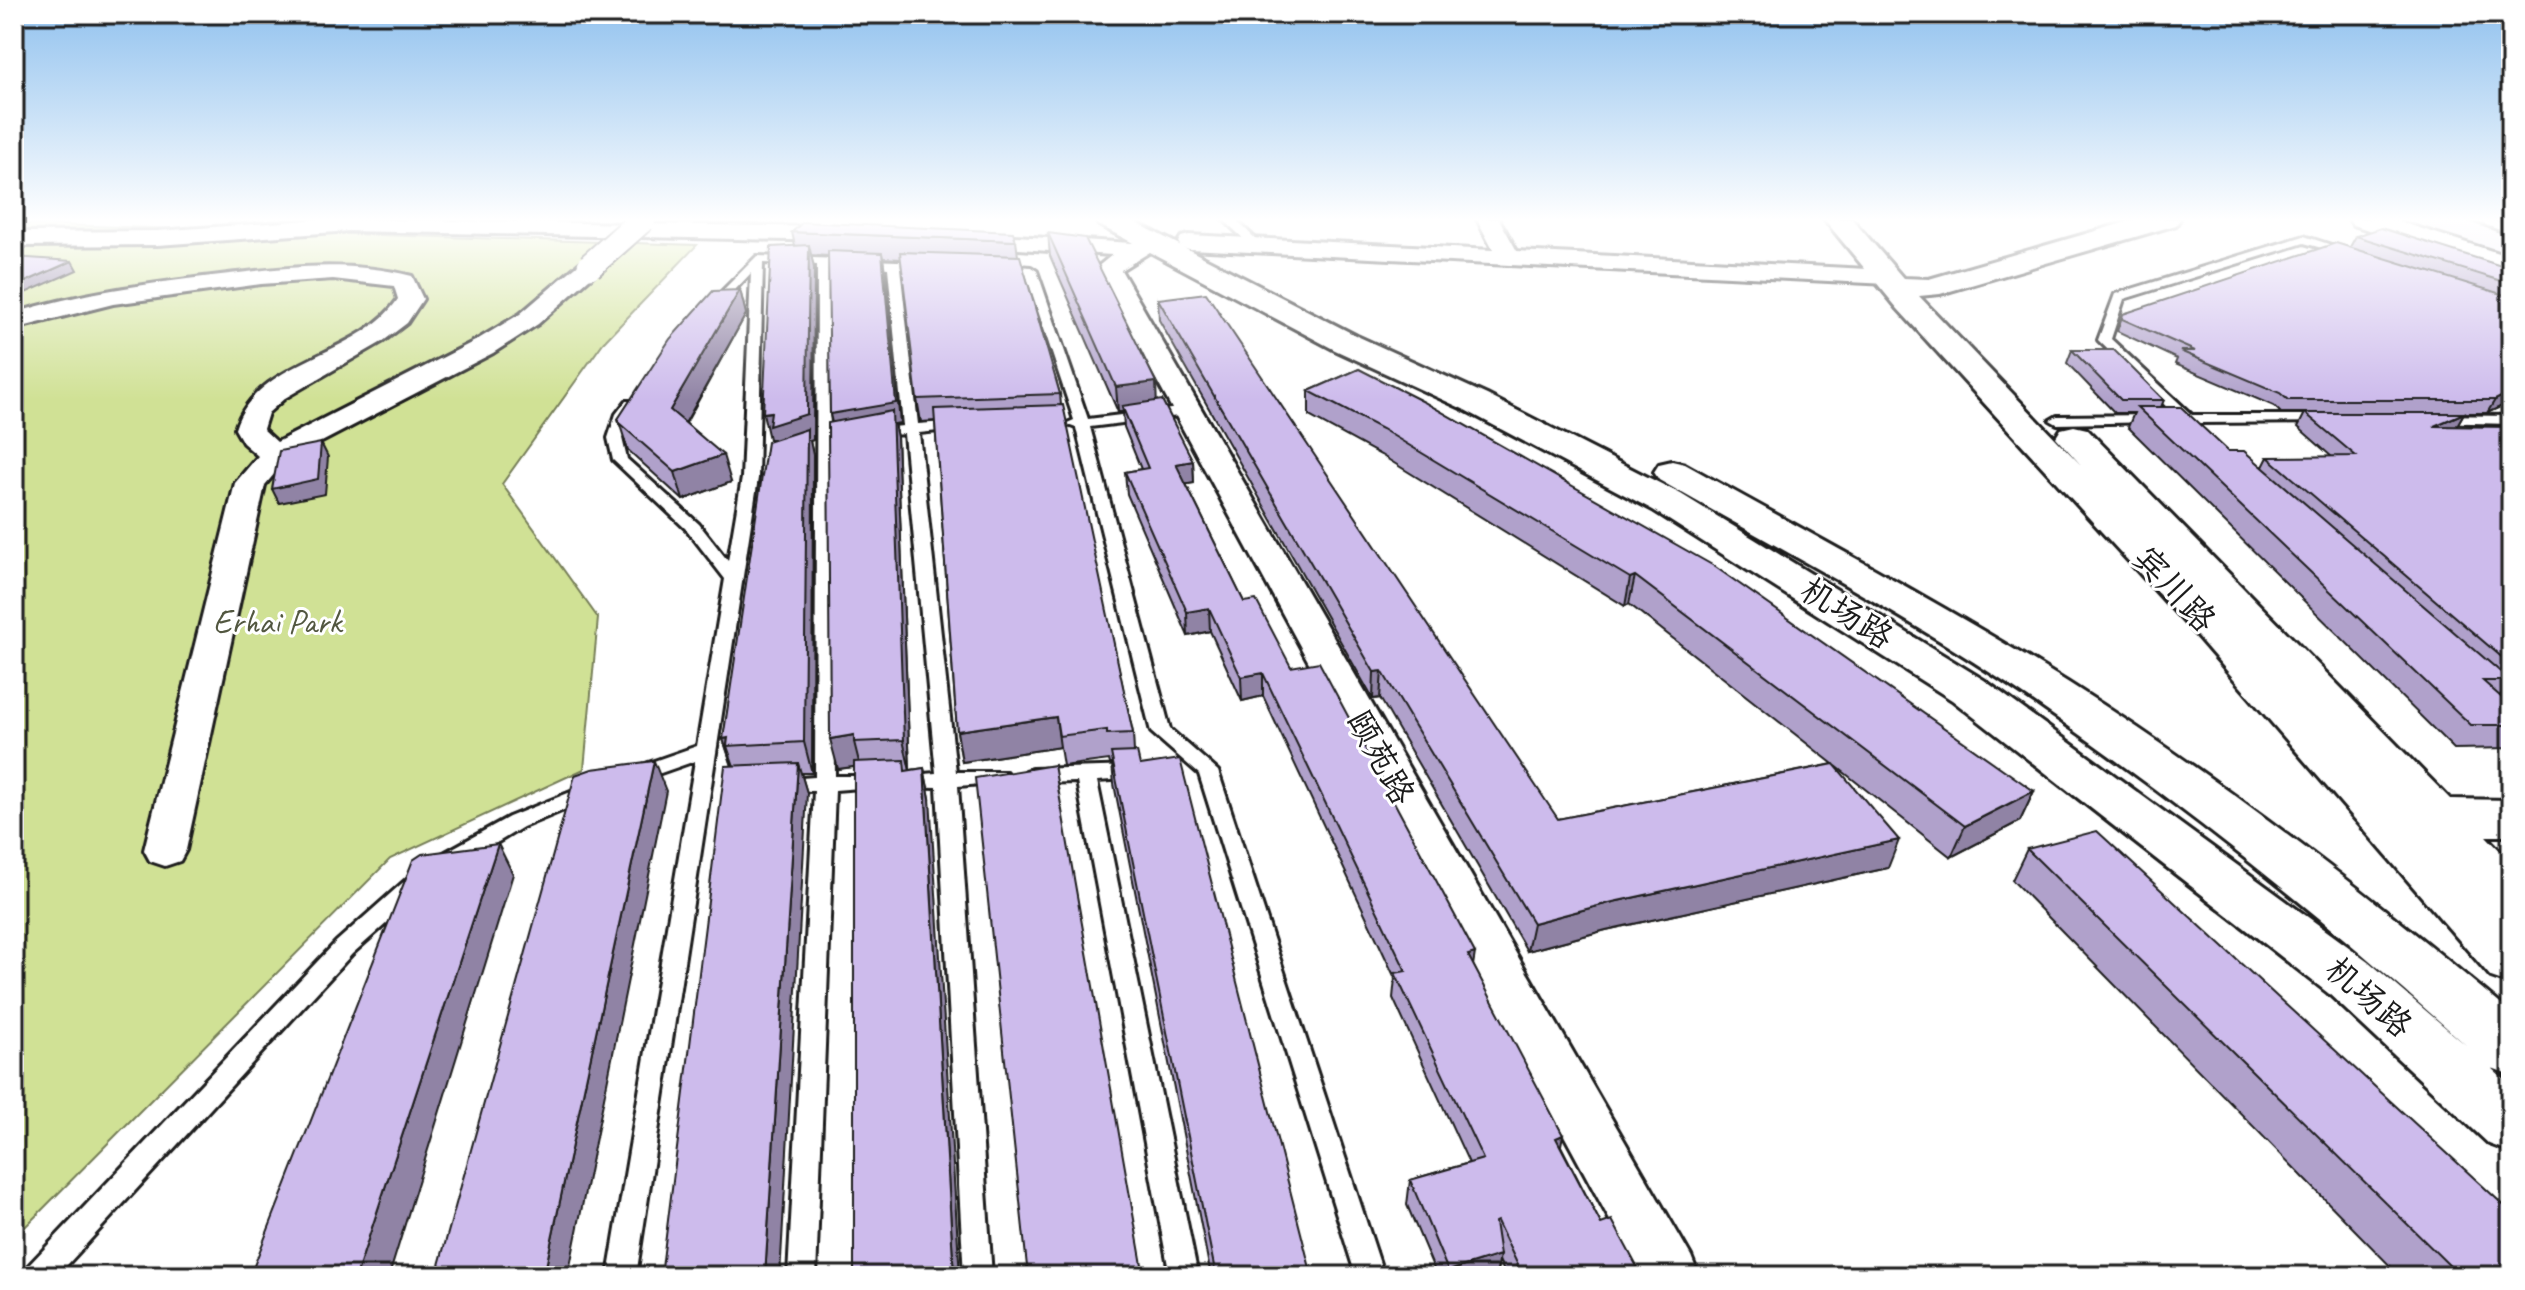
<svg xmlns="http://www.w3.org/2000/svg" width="2525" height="1290" viewBox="0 0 2525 1290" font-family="Caveat,'LXGW WenKai TC',sans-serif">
  <rect width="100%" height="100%" fill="#fff"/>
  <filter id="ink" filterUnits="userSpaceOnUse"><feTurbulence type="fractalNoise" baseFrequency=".0125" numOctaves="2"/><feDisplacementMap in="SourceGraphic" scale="16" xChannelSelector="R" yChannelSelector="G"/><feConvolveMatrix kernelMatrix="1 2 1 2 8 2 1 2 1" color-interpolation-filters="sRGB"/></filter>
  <g filter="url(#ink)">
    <path fill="#f0ebf9" d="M2384 219H2511V262Z"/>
    <path fill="#d0e195" stroke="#767e58" stroke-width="2" d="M29 224 697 245 603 343 502 484 598 618 584 769 390 859 14 1238V232Z"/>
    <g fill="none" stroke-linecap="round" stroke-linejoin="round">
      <defs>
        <path id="lane" d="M1223 219H1235L1261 244V248H1253Z
          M2469 219H2486L2511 227V234Z
          M2304 236 2356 253 2350 256 2304 243 2124 299 2111 339 2192 415H2326L2331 416V422L2197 423 2191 426 2175 422 2173 419 2176 416 2098 340 2115 294Z
          M757 256 925 262 931 266 925 270 900 268 918 424 958 421 965 425 958 429 919 433 956 772H1006L1009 777 1006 782 958 786 992 1276H964L937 787 897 786 894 781 897 776 936 773 904 434 872 437 865 433 872 429 903 426 888 268 829 265 835 776H886L889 781 886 786 835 790 816 1276H788L814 791 773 790 770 785 773 780 815 777 817 265 763 263 758 478 636 1276H608L695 761 635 782 628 780 625 775 628 770 697 746 725 579 687 530 613 460 608 438 616 414 626 401H636L638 404 630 415 622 438 627 459 699 524 728 561 742 478 751 273 716 310 706 307Z
          M1003 265 1031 267 1037 271 1088 419 1187 407 1194 411 1187 415 1090 427 1170 729 1218 771 1384 1276H1356L1199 774 1151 732 1076 428 1065 424 1074 420 1026 274 999 271 997 269Z
          M2154 415 2159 416V422L2057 424 2050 420 2057 416Z
          M2436 415 2511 416V424L2431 422V416Z
          M2483 674 2490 676 2511 694V710L2504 708 2476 684 2474 680Z
          M1135 766 1142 768 1145 773 1142 778 1097 781 1198 1276H1170L1077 782 1032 783 1025 781 1022 776 1025 771 1032 769Z
          M588 785 595 787 598 792 595 797 523 827 458 866 450 868 442 866 439 860 442 854 509 817Z
          M416 876 424 878 427 884 424 890 352 954 57 1276H24L28 1266 336 942 408 878Z"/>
        <path id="street" d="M323 219 839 227 850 234 839 241 349 231 157 245 14 246V232L157 231Z
          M1477 219H1499L1517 251 1888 270 1896 272 1900 277 1896 282 1888 284 1189 249 1181 247 1178 242 1181 237 1189 235 1493 250Z
          M966 233 1133 243 1150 235 1158 237 1161 242 1158 247 1121 270 1691 1256 1699 1276H1640L1096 268 1112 255 958 245 955 240 958 235Z
          M590 259 598 261 602 266 598 271 538 324 493 353 285 461 265 485 186 850 180 861 165 866 150 861 144 850 235 483 258 456 243 443 235 429C257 357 359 358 398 299L394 286 333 279 261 284 113 304 14 329V313C79 293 145 284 212 276 280 268 345 259 412 276L423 299 407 323 382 342 285 398 268 413 263 429 277 442 475 341 520 314 582 261Z"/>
        <path id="secondary" d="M1824 219H1852L1903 278 1929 279 2137 219H2180L2176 225 1940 294 1919 296 2081 465 2056 437 2061 429 2074 426 2087 429 2450 799 2511 800V836H2486L2511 862V917L2502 914 2511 923V984L2491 977 2197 636 1898 309Z
          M2349 219H2391L2511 257V275L2353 225Z"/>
        <path id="primary" d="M1095 219H1129L1357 336 1487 395 1681 494 1984 680 2368 961 2467 1046C2332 924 2189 810 2040 706 1919 622 1787 553 1659 480L1654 472 1659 464 1672 461 1685 464C1814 536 1945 605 2069 683 2224 781 2371 895 2511 1013V1075L2492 1068 2511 1085V1152L2489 1144 2328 993 1952 700 1653 510 1463 409 1335 350 1099 225Z"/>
      </defs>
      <use href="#lane" stroke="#1c1c1c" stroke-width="6"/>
      <use href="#street" stroke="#1c1c1c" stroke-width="6"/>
      <use href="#secondary" stroke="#1c1c1c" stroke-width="6"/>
      <use href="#primary" stroke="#1c1c1c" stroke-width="6"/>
      <use href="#lane" fill="#fff" fill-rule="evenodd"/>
      <use href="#street" fill="#fff" fill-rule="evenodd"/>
      <use href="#secondary" fill="#fff" fill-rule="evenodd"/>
      <use href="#primary" fill="#fff" fill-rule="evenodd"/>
      <defs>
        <path id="street-bridge" d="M590 266 643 219"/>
      </defs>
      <use href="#street-bridge" stroke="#1c1c1c" stroke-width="29" stroke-linecap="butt"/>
      <use href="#street-bridge" stroke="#fff" stroke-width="25"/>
    </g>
    <path fill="#b0a1cb" stroke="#1c1c1c" stroke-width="2" d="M792 232 1016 241 1018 256 1060 394 1061 405 1133 733 1134 752 1312 1276H1211L1114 784 1112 764H1110L1109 760 1063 766 1060 747 962 762 957 731 935 421 921 422 917 399 901 259 883 258 900 423 894 424 897 437 910 770 924 768 930 798 854 767 838 769 831 422 830 414 829 256 811 255 814 268 813 440 810 441 813 455 812 773H801L807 793 732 765 723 739 773 440V439H769L795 246Z
      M1048 233 1157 401 1193 461 1194 483 1186 484 1244 602 1291 667 1473 965 1561 1146 1601 1224 1642 1276H1506L1499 1260 1496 1276H1437L1407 1205 1410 1180 1469 1163 1393 998 1395 978 1263 696 1242 701 1210 631 1188 636 1127 494 1125 472 1141 469 1124 427 1123 412H1118L1050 256Z
      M2356 236 2511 269V402L2487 413H2281L2274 406 2175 364 2177 359 2117 331 2123 314 2350 247Z
      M740 290 746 314 686 423 731 482 683 500 628 450 618 419Z
      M1158 299 1558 819 1833 764 1629 604 1625 606 1381 455 1309 416V391L1359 369 2034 791 2020 821 1951 857 1836 766 1888 868 1606 930 1527 951 1380 698 1373 699 1159 320Z
      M2072 350 2164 400 2161 407 2228 451 2263 467 2268 457H2332L2298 427 2305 413H2464L2456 427H2511V690L2507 687 2500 696 2511 706V748L2454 749 2128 427 2134 413H2115L2067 363Z
      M2027 849 2511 1276H2400L2012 880Z"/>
    <path fill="#9083a5" stroke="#1c1c1c" stroke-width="2" d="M809 245 814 268 813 440 810 441 813 455 812 773 804 742 776 452 773 439H769L763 413 771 412Z
      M882 253 885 271 900 423 894 424 897 437 910 771 830 414Z
      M72 261 77 270 14 298V287Z
      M740 290 746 314 678 436 670 410Z
      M1156 382 1157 408 1122 406 1123 412H1118L1116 387Z
      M2511 392V402L2487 413 2495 400Z
      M2464 413 2456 427 2434 426Z
      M321 443 328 457 325 494 279 503 272 489Z
      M723 455 731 482 683 500 675 472Z
      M1193 461 1194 483 1177 486 1176 464Z
      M1635 576 1629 604 1625 606 1630 578Z
      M1209 608 1210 631 1188 636 1187 612Z
      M1382 671 1380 698 1373 699 1374 672Z
      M1263 673V696L1242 701 1241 677Z
      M1056 717 1060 747 962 762 957 731Z
      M854 735V742L860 766 838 769 830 739Z
      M728 738 727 746 735 769H733L723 739Z
      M654 761 666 791 568 1276H544Z
      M798 763 807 793 780 1276H765Z
      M924 768 930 798 960 1276H954Z
      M2034 791 2020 821 1951 857 1965 826Z
      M1899 840 1888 868 1606 930 1527 951 1533 923 1613 902Z
      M498 844 513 874 389 1276H356Z
      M1475 953 1471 978 1468 955Z
      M1563 1135 1558 1160 1556 1138Z
      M1500 1255 1496 1276H1448V1271Z"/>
    <path fill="#cdbbec" stroke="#1c1c1c" stroke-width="2" d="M803 222 1013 232 1016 241 792 232Z
      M2381 228 2511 269V284L2356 236Z
      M1048 233 1085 238 1156 382 1116 387Z
      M2336 243 2511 297V392L2495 400H2288L2280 393 2180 351H2195L2122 319 2123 314Z
      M809 245 807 414 769 426 771 412 763 413 771 247Z
      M828 251 882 253 896 403 830 414Z
      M900 252 1020 256 1060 394 917 399Z
      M14 257 72 261 14 287Z
      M740 290 670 410 723 455 675 472 619 423 618 419 670 339 713 291Z
      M1206 293 1558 819 1834 764 1899 840 1613 902 1533 923 1382 671 1374 672 1158 299Z
      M2072 350H2114L2164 400H2121Z
      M1359 369 1424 402 1714 566 2034 791 1965 826 1635 576 1630 578 1382 429 1309 391Z
      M1162 400 1193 461 1176 464 1244 602 1256 600 1291 667 1319 662 1475 953 1468 955 1563 1135 1556 1138 1601 1224 1612 1220 1642 1276H1523L1497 1221 1495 1222 1500 1255 1448 1271 1410 1180 1483 1159 1395 973 1406 971 1263 673 1241 677 1209 608 1187 612 1125 472 1148 468 1122 406Z
      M1063 405 1133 733 1107 734V730L1059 736 1056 717 957 731 934 409Z
      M2137 407H2181L2228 451H2244L2511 681H2483L2511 706V725H2471Z
      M892 411 904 740 854 742V735L830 739 828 423Z
      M2305 413H2464L2434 426 2511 427V665L2268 457 2356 456Z
      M807 429 804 742 727 746 728 738 723 739 767 442Z
      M321 443 318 479 272 489 279 451Z
      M1137 752 1140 765 1180 759 1312 1276H1216L1111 753Z
      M904 760 905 771 924 768 954 1276H854V762Z
      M654 761 544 1276H436L575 775 592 769Z
      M798 763 765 1276H661L725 766Z
      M1054 765 1144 1276H1028L975 778Z
      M2097 831 2511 1212V1276H2460L2027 849Z
      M498 844 356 1276H250L413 860 422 854Z"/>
  </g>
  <linearGradient id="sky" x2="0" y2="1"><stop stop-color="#90c1ee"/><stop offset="0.55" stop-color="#fff"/><stop offset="1" stop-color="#fff" stop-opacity="0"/></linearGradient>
  <rect width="2525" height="400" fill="url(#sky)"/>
  <g text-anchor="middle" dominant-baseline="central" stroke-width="6" stroke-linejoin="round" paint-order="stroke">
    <g font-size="34" fill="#1c1c1c" stroke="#fff">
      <text transform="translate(2175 589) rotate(47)">宾川路</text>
      <text transform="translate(1847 613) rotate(32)">机场路</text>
      <text transform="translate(1381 757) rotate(61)">颐苑路</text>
      <text transform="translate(2369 997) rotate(41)">机场路</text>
    </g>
    <g font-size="34" fill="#525740" stroke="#fff">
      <text x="277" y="621">Erhai Park</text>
    </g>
  </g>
  <rect width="2525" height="1290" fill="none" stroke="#fff" stroke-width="48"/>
  <rect x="24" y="24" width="2477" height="1242" fill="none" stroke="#1c1c1c" stroke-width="3" filter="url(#ink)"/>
</svg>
